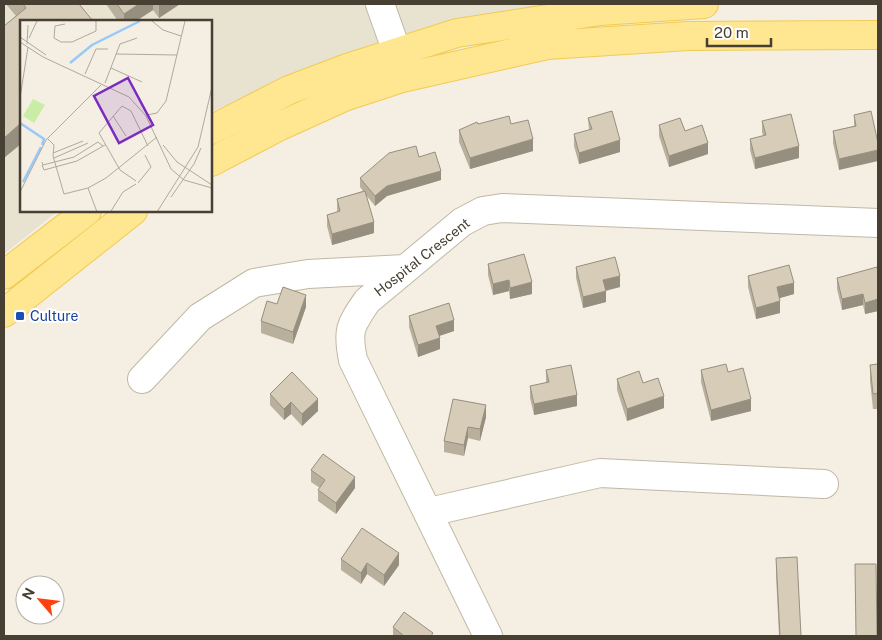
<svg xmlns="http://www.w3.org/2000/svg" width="882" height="640" viewBox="0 0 882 640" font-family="'Public Sans',sans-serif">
  <rect width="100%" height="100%" fill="#f4efe2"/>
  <path fill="#e8e2d0" d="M4 4H568L344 54 211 112V21H21V211H58L4 254Z"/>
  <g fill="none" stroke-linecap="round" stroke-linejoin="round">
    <defs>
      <path id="minor" d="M380 4 397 52
        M142 379 200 317 254 283 308 274 405 269
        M429 512 600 473 824 484
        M488 636 353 360C347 330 350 326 367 301L462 222 483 211 502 208 878 223"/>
      <path id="major" d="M211 130 289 90 347 68 457 33 600 11 704 4
        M211 162 280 126 344 97 402 78 547 45 688 36 878 35
        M4 275 87 211
        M4 313 133 211"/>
    </defs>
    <use href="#minor" stroke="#c0b8a4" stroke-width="30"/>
    <use href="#major" stroke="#f1cb53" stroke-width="30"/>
    <use href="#minor" stroke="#fff" stroke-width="28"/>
    <use href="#major" stroke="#ffe690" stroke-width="28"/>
  </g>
  <path fill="#b8af9d" d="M6 4H79L16 16Z
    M106 4H180L159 18 153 10 136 21H118Z
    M854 115 878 143 839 170 833 143V131L854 126Z
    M588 118 620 152 579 164 574 146V134L589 130Z
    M762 121 799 158 755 169 750 150V139L763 136 762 132Z
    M478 124H511L533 151 470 169 459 142V130Z
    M659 125 685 131 708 154 669 167 659 136Z
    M419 157 441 180 387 196 375 206 366 195 374 233 332 245 327 226V215L337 212V199L363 191 360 187V178Z
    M488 264 532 294 510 299 509 291 493 295 488 275Z
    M576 267 620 287 606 291V302L583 308 576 278Z
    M878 272V311L865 314 863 305 842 310 837 289V278Z
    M748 276 794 294 779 298 780 313 756 319 748 287Z
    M277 304 306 307 293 344 261 333V321Z
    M409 316 454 331 439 336 440 349 418 357 409 327Z
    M878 364V409H873L870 381V365Z
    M546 370 577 406 534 415 530 398V386L546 383Z
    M701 370 728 372 751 411 711 421 701 382Z
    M617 379 643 383 664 408 627 421 617 390Z
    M270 394 318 411 302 426 291 414 284 420 270 405Z
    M486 417 480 441 468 438 464 456 444 452V441Z
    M311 470 355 488 336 514 318 501V490L320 488 311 482Z
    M776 558 801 636H779L776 575Z
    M341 559 399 565 384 586 367 574 361 584 341 570Z
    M393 627 433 636H393Z"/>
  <path fill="#968f80" d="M139 4H153V10L136 21H124V14Z
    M159 4H180L159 18Z
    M21 123V144L4 158V138Z
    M533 139V151L470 169V158Z
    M620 140V152L579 164V153Z
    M708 143V154L669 167V156Z
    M799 146V158L755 169V158Z
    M878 150V161L839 170V159Z
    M441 171V180L387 196 375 206V196L387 186Z
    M374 222V233L332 245V234Z
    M620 276V287L603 291V280Z
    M509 280V291L493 295V284Z
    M532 282V294L510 299V288Z
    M794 283V294L777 299V287Z
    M606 291V302L583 308V297Z
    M863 294V305L842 310V299Z
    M306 295V307L293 344V332Z
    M878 299V311L865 314V303Z
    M780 301V313L756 319V308Z
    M454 320V331L436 337V326Z
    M440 338V349L418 357V345Z
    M577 395V406L534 415V404Z
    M664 396V408L627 421V409Z
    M318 399V411L302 426V414Z
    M751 399V411L711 421V410Z
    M291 402V414L284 420V409Z
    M486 405V417L480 441V429Z
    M468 427V438L464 456V445Z
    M355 477V488L336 514V503Z
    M399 553V565L384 586V575Z
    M367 563V574L361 584V573Z"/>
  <path fill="#d6ccb7" stroke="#968f80" d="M23 4H79L93 21H21V123L4 138V26L26 8Z
    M117 4H139L124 14Z
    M612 111 620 140 579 153 574 134 592 129 588 118Z
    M871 111 878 143V150L839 159 833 131 856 126 854 115Z
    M791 114 799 146 755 158 750 139 766 135 762 121Z
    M509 116 511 124 528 120 533 139 470 158 459 130 477 122 478 124Z
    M680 118 685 131 702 125 708 143 669 156 659 125Z
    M416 146 419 157 435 152 441 171 387 186 375 196 360 178 389 153Z
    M365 191 374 222 332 234 327 215 340 211 337 199Z
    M524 254 532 282 510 288 509 280 493 284 488 264Z
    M615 257 620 276 603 280 606 291 583 297 576 267Z
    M789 265 794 283 777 287 780 301 756 308 748 276Z
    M877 267 878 272V299L865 303 863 294 842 299 837 278Z
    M283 287 306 295 293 332 261 321 267 301 277 304Z
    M449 303 454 320 436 326 440 338 418 345 409 316Z
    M726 364 728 372 743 368 751 399 711 410 701 370Z
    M878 364V393L873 394 870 365Z
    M571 365 577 395 534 404 530 386 549 382 546 370Z
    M639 371 643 383 658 378 664 396 627 409 617 379Z
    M292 372 318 399 302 414 291 402 284 409 270 394Z
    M453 399 486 405 480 429 468 427 464 445 444 441Z
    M323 454 355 477 336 503 318 490 325 480 311 470Z
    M362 528 399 553 384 575 367 563 361 573 341 559Z
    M797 557 801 636H780L776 558Z
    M855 564H876L877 636H856Z
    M404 612 433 633 431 636H404L393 627Z"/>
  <rect fill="#1a4fb4" stroke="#fff" stroke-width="2" x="15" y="311" width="10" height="10" rx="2.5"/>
  <g text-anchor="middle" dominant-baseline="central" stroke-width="4" stroke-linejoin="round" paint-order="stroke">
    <g font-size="14" fill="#463f32" stroke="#fff">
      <text transform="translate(422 257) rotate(-38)">Hospital Crescent</text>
    </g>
    <g font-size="14" fill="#164399" stroke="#fff" text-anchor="start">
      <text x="30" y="316">Culture</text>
    </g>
  </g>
  <g transform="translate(20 20)">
    <rect width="192" height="192" fill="#f4efe2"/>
    <path d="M13 79 25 85 14 103 3 96Z" fill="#c9eda6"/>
    <path fill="none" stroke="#97caf8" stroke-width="2.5" d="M50 43 72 25 120 1M0 103 24 119 22 125M3 162 21 127"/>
    <path fill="none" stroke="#aea99c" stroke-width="1" d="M132 1 143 10 161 16M45 4 35 6 34 18 41 22H52L76 11V1M0 17 26 35M9 18 17 1M0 22 23 37 109 77 126 96 151 149 164 160 192 168M7 24 8 5M96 34 157 35M91 48 122 62M65 54 76 29H88M85 63 100 24 117 18M0 78 8 27M127 95 137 93 146 81 165 1M93 96 106 116M27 118 34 125 33 136 44 174 68 168 86 158 137 117M143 125 157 142 192 165M33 133 63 121M34 138 68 123M22 142 23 145 54 137 78 122 83 126M22 145 24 150 57 141 85 125M116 161 100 150 79 113 102 86 111 91 128 126M118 163 131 147 125 135M68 168 77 192M0 172 26 120 81 65M151 177 174 144 181 128M91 191 103 172 116 164M34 192H50M137 192 178 127 192 67"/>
    <path fill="#7b2cbf" fill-opacity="0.15" stroke="#7b2cbf" stroke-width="2.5" d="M108 58 133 105 99 123 74 76Z"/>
    <rect width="192" height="192" fill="none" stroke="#463f32" stroke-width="2.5"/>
  </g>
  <rect width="882" height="640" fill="none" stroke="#463f32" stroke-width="10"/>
  <g transform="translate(40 600) rotate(298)"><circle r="24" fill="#ffffff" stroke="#b5b2ad"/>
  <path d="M0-4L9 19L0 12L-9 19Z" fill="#ff410e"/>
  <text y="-8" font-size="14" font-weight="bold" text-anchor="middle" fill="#463f32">N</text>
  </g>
  <path d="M707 38v8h64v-8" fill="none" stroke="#463f32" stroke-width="2.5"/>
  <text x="714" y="38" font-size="15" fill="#463f32" stroke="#ffffff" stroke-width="4" paint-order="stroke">20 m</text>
</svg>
